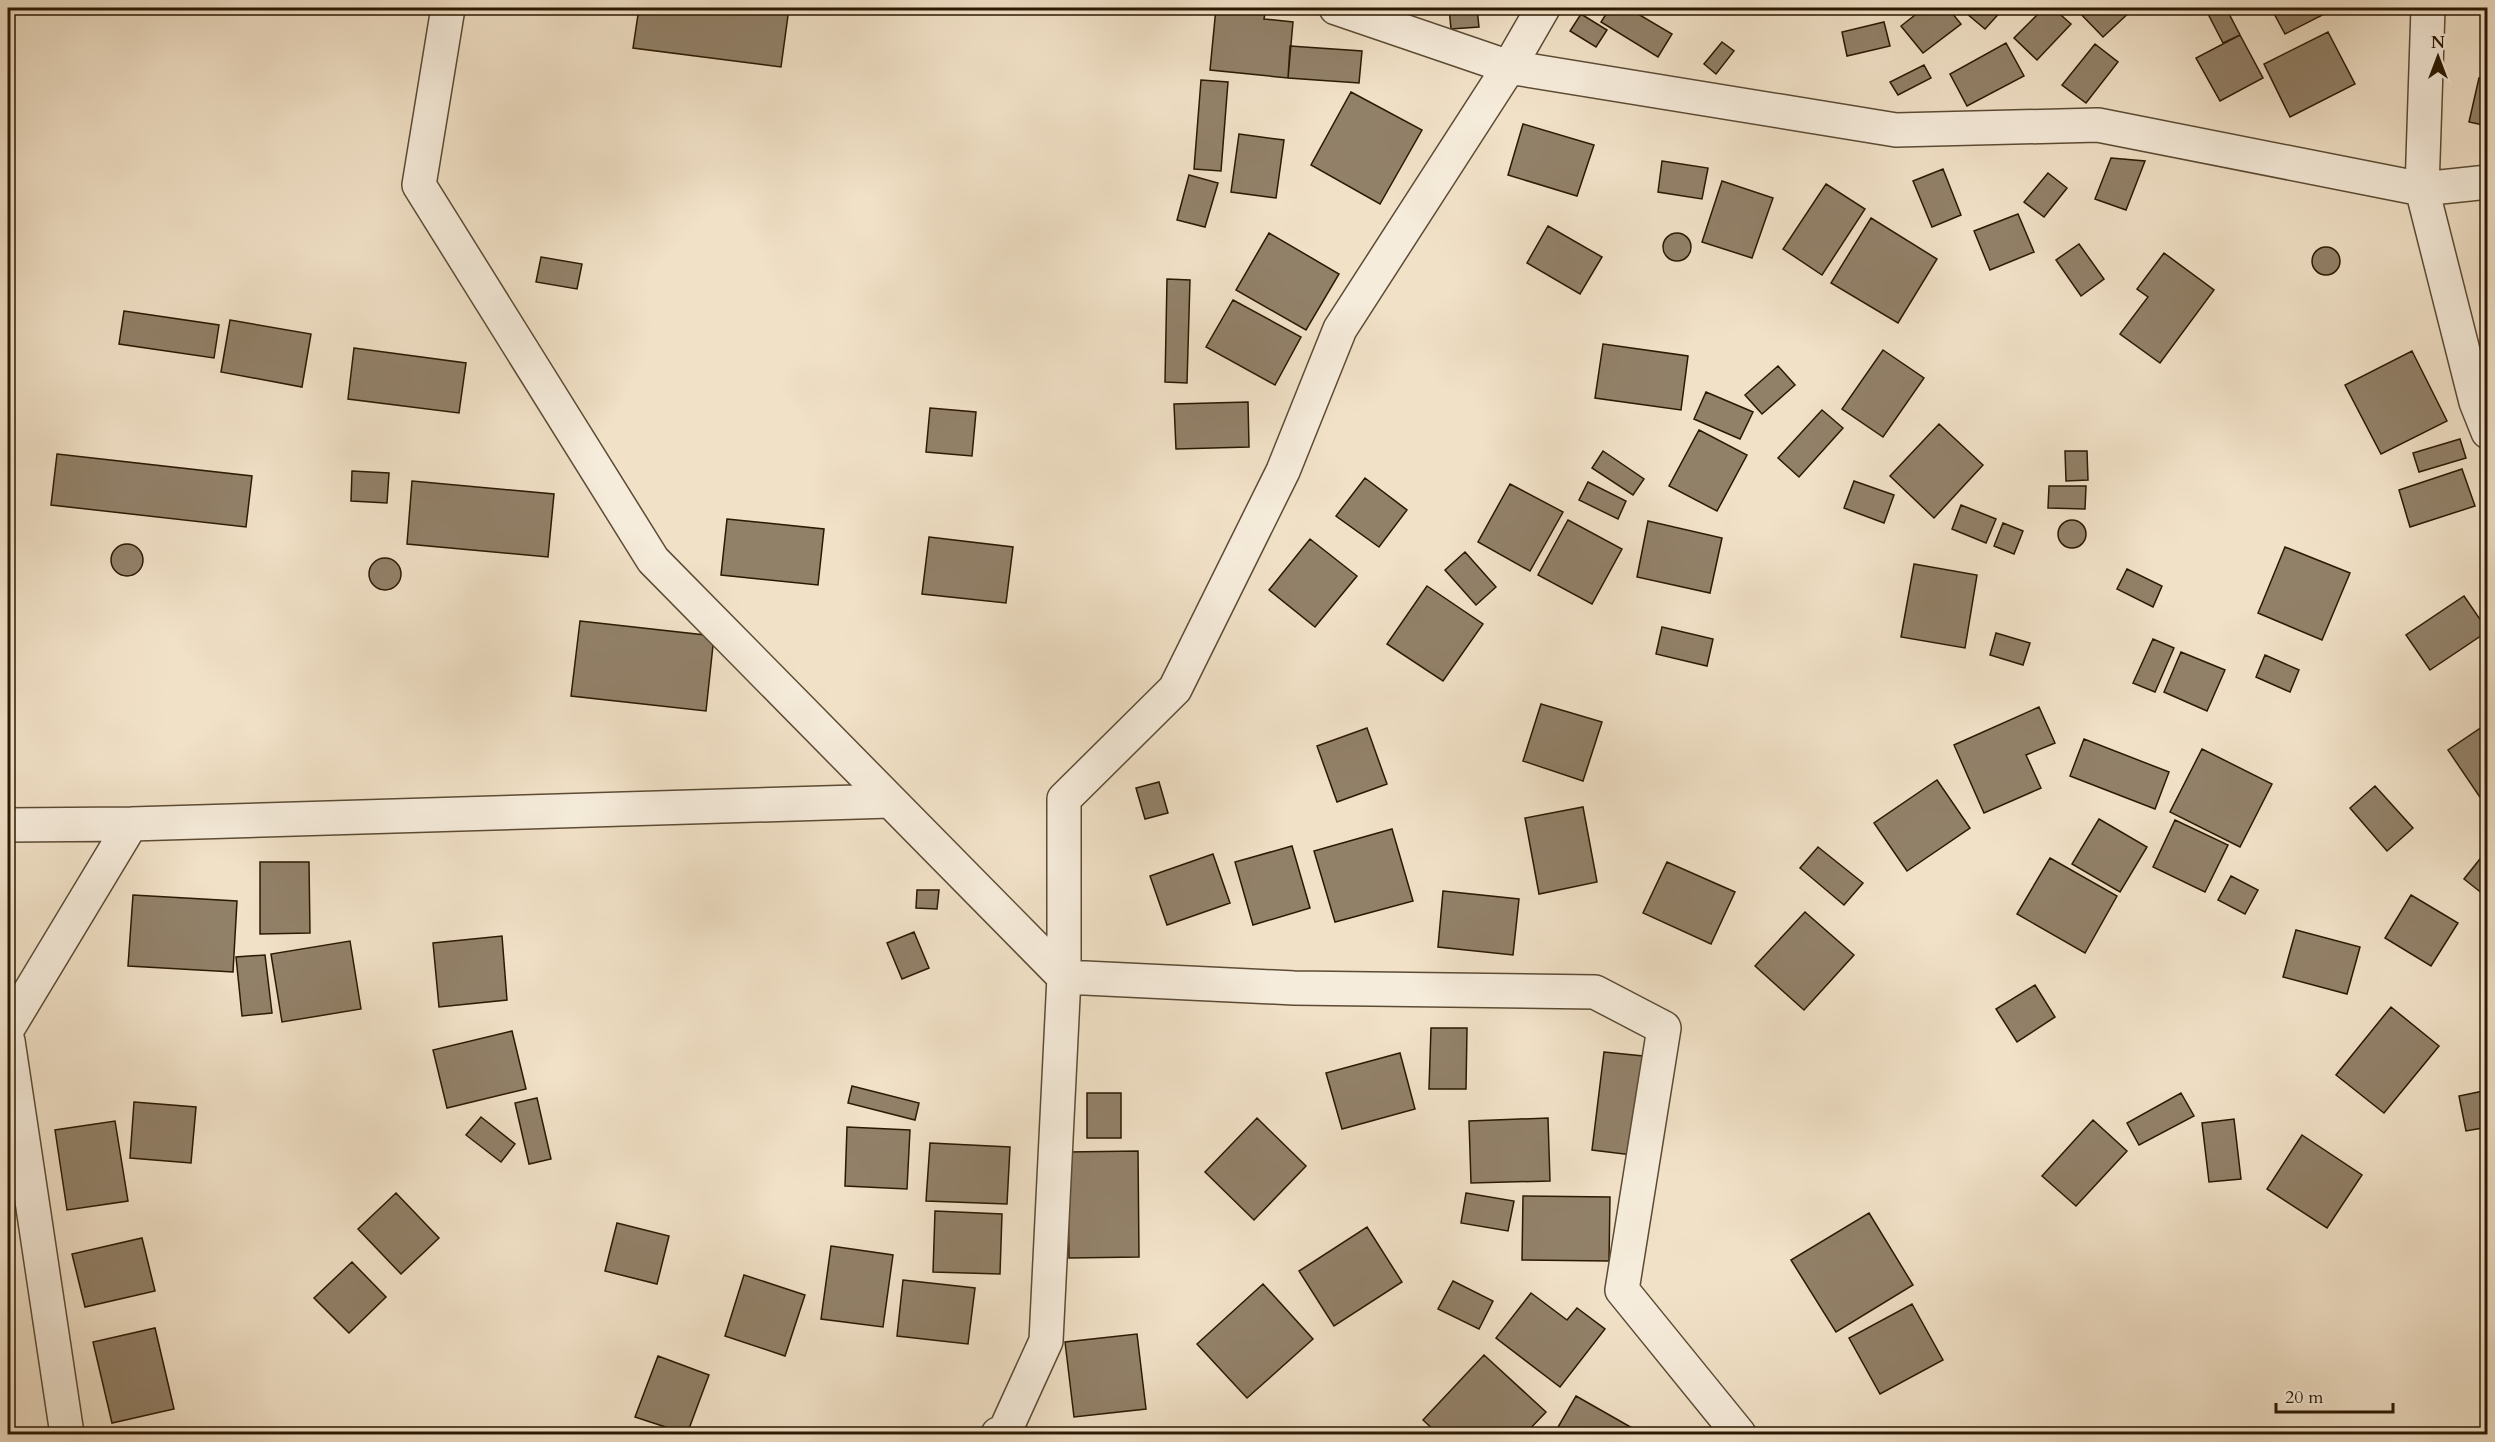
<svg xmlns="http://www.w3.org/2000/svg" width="2495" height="1442" viewBox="0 0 2495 1442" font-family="Cardo,serif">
  <rect width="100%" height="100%" fill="#f1e1c7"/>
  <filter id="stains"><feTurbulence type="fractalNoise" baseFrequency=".00333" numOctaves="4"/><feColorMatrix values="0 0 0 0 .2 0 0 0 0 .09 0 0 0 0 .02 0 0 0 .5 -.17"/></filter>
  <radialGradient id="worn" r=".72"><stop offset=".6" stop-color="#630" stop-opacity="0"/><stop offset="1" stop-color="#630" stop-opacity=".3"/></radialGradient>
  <path fill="#928169" stroke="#2b1903" stroke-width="1.5" d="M639 8H789L781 67 633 48Z
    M1216 8H1266L1264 19 1293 22 1288 78 1210 70Z
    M1449 8H1477L1479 27 1451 29Z
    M1610 8H1628L1672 34 1658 57 1601 22Z
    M1924 8H1948L1961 24 1923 53 1901 26Z
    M1960 8H2004L1985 29Z
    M2044 8H2053L2071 24 2037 60 2014 38Z
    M2075 8H2134L2103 37Z
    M2205 8H2226L2240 35 2223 43Z
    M2271 8H2336L2285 34Z
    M1581 14 1607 30 1596 47 1570 31Z
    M1884 22 1890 46 1847 56 1842 32Z
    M2328 32 2355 84 2290 117 2264 64Z
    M2240 35 2263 78 2220 101 2196 58Z
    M2488 36V54L2482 52Z
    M1722 42 1734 51 1716 74 1704 64Z
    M2006 43 2024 76 1967 106 1950 74Z
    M2095 44 2118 62 2086 103 2062 85Z
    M1290 46 1362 51 1359 83 1288 78Z
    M1924 65 1931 78 1898 95 1890 82Z
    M2479 78 2488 80V126L2469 122Z
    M1201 80 1228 82 1221 171 1194 169Z
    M1351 92 1422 130 1380 204 1311 165Z
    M1523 124 1594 145 1577 196 1508 175Z
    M1239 134 1284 140 1276 198 1231 192Z
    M2111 158 2145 161 2126 210 2095 199Z
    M1662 161 1708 168 1702 199 1658 192Z
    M1943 169 1961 215 1932 227 1913 181Z
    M2048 173 2067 188 2044 217 2024 202Z
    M1189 175 1218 183 1205 227 1177 220Z
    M1722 181 1773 198 1752 258 1702 242Z
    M1826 184 1865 209 1822 275 1783 249Z
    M2018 214 2034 252 1990 270 1974 231Z
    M1871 218 1937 259 1898 323 1831 283Z
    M1548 226 1602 257 1580 294 1527 263Z
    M1269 233 1339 274 1306 330 1236 290Z
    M1663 247a14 14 0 1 1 28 0a14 14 0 1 1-28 0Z
    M2079 244 2104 279 2081 296 2056 260Z
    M2312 261a14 14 0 1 1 28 0a14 14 0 1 1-28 0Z
    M2164 253 2214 290 2160 363 2120 334 2148 297 2137 289Z
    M541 257 582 264 577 289 536 282Z
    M1167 279 1190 280 1187 383 1165 382Z
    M1233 300 1301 337 1275 385 1206 347Z
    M124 311 219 325 214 358 119 344Z
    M230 320 311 334 302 387 221 372Z
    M1603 344 1688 356 1681 410 1595 398Z
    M354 348 466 363 459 413 348 399Z
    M1883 350 1924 378 1883 437 1842 409Z
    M2412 351 2447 421 2381 454 2345 385Z
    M1778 366 1795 385 1762 414 1745 395Z
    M1706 392 1753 412 1740 439 1694 419Z
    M1248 402 1249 447 1176 449 1174 404Z
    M930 408 976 412 972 456 926 452Z
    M1822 410 1843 428 1799 477 1778 458Z
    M1939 424 1983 465 1934 518 1890 476Z
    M1699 430 1747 455 1717 511 1669 486Z
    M2460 439 2466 458 2419 472 2413 453Z
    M1603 451 1644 479 1633 495 1592 468Z
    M2065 451H2087L2088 480 2066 481Z
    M57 454 252 476 246 527 51 505Z
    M2462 469 2475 506 2410 527 2399 490Z
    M352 471 389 473 387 503 351 501Z
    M1365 478 1407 510 1379 547 1336 516Z
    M412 481 554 494 548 557 407 544Z
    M1854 481 1894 495 1884 523 1844 508Z
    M1588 482 1626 501 1618 519 1579 500Z
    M1510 484 1563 512 1530 571 1478 542Z
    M2049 486H2086L2085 509 2048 508Z
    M1961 505 1996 519 1986 543 1952 529Z
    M727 519 824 529 818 585 721 575Z
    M1568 520 1622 549 1592 604 1538 575Z
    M2058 534a14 14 0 1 1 28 0a14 14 0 1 1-28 0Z
    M1648 521 1722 538 1710 593 1637 577Z
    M2003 523 2023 531 2014 554 1994 546Z
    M929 537 1013 547 1006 603 922 594Z
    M1310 539 1357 576 1315 627 1269 590Z
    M111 560a16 16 0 1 1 32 0a16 16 0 1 1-32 0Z
    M2285 547 2350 573 2322 640 2258 613Z
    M1465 552 1496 587 1476 605 1445 570Z
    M369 574a16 16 0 1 1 32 0a16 16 0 1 1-32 0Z
    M1914 564 1977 575 1965 648 1901 637Z
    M2127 569 2162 586 2153 607 2117 589Z
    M1427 586 1483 624 1443 681 1387 644Z
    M2464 596 2488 631 2430 670 2406 635Z
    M580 621 714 636 706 711 571 696Z
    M1662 627 1713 639 1707 666 1656 654Z
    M1996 633 2030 643 2023 665 1990 655Z
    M2153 639 2174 648 2155 692 2133 683Z
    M2181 652 2225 670 2207 711 2164 692Z
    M2265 655 2299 670 2290 692 2256 677Z
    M1541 704 1602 722 1583 781 1523 761Z
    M2039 707 2055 743 2026 755 2041 788 1984 813 1954 745Z
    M2488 723V809L2448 750Z
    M1367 728 1387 784 1337 802 1317 746Z
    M2084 739 2169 772 2155 809 2070 776Z
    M2202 749 2272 784 2240 847 2170 812Z
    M1937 780 1970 828 1907 871 1874 823Z
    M1159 782 1168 813 1145 819 1136 788Z
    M2375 786 2413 828 2387 851 2350 808Z
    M1583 807 1597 882 1539 894 1525 818Z
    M2099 819 2147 847 2120 892 2072 864Z
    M2175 820 2228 845 2205 892 2153 867Z
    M1392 829 1413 901 1335 922 1314 851Z
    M1292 846 1310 908 1253 925 1235 862Z
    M1818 847 1863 883 1844 905 1800 868Z
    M2488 849V898L2464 879Z
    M1213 854 1230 903 1167 925 1150 876Z
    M2050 858 2117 896 2085 953 2017 914Z
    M260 862H309L310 933 260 934Z
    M1667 862 1735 892 1711 944 1643 913Z
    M2231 876 2258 890 2245 914 2218 900Z
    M917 890H939L937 909 916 908Z
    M1443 891 1519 899 1513 955 1438 947Z
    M133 895 237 901 233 972 128 966Z
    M2411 895 2458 923 2431 966 2385 938Z
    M1805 912 1854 955 1804 1010 1755 966Z
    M2296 930 2360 947 2347 994 2283 977Z
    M914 932 929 968 902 979 887 943Z
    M502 936 507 1000 439 1007 433 943Z
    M350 941 361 1009 282 1022 271 954Z
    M265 955 272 1013 242 1016 236 957Z
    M2035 985 2055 1017 2017 1042 1996 1009Z
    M2391 1007 2439 1046 2384 1113 2336 1075Z
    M1431 1028H1467L1466 1089H1429Z
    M512 1031 526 1089 447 1108 433 1050Z
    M1604 1052 1643 1056 1632 1155 1592 1150Z
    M1400 1053 1415 1109 1342 1129 1326 1073Z
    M852 1086 919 1103 915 1120 848 1103Z
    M2488 1090V1127L2466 1131 2459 1096Z
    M1087 1093H1121V1138H1087Z
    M2181 1093 2194 1116 2139 1145 2127 1123Z
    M537 1098 551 1159 529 1164 515 1103Z
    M134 1102 196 1107 191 1163 130 1158Z
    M481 1117 515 1144 501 1162 466 1135Z
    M1257 1118 1306 1166 1254 1220 1205 1172Z
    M1548 1118 1550 1181 1471 1183 1469 1121Z
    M2234 1119 2241 1179 2209 1182 2202 1123Z
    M2093 1120 2127 1151 2076 1206 2042 1176Z
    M115 1121 128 1201 67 1210 55 1130Z
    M847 1127 910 1130 907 1189 845 1186Z
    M2302 1135 2362 1175 2327 1228 2267 1189Z
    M930 1143 1010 1147 1007 1204 926 1201Z
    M1138 1151 1139 1257 1069 1258 1067 1152Z
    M396 1193 439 1238 401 1274 358 1229Z
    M1466 1193 1514 1201 1508 1231 1461 1223Z
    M1523 1196 1610 1197 1609 1261 1522 1260Z
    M935 1211 1002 1214 1000 1274 933 1272Z
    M1869 1213 1913 1285 1836 1332 1791 1260Z
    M617 1223 669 1236 657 1284 605 1271Z
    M1367 1227 1402 1282 1334 1326 1299 1271Z
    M142 1238 155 1291 85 1307 72 1254Z
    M831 1246 893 1255 883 1327 821 1319Z
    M352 1262 386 1297 349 1333 314 1298Z
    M744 1275 805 1295 785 1356 725 1336Z
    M903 1280 975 1288 968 1344 897 1336Z
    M1453 1281 1493 1301 1479 1329 1438 1309Z
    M1263 1284 1313 1339 1247 1398 1197 1344Z
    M1531 1293 1567 1320 1577 1308 1605 1329 1560 1387 1496 1338Z
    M1912 1304 1943 1360 1880 1394 1849 1338Z
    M155 1328 174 1409 112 1423 93 1342Z
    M1137 1334 1146 1409 1074 1417 1065 1342Z
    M1484 1355 1546 1412 1525 1434H1438L1423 1420Z
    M658 1356 709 1375 687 1434 635 1417Z
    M1576 1396 1641 1433 1640 1434H1554Z"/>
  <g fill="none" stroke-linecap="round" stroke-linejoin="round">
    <defs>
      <path id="minor" d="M448 8 419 185 653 560 1064 977 1294 988 1595 992 1664 1028 1622 1290 1739 1434
        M1336 8 1509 67 1896 130 2098 125 2422 189 2488 182
        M2428 8 2422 189 2476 402 2488 432
        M8 825 131 824 890 801
        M8 1028 131 824
        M8 1041 67 1434
        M998 1434 1005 1431 1046 1341 1064 977V799L1175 689 1283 471 1340 329 1509 67 1543 8"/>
    </defs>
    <use href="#minor" stroke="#5c4b34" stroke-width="36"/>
    <use href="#minor" stroke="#f6ecdb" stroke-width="33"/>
  </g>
  <rect width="2495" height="1442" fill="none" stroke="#f1e1c7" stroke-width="30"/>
  <rect x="9" y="9" width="2477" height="1424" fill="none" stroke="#2b1903" stroke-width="3"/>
  <rect x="15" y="15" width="2465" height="1412" fill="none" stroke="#2b1903" stroke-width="1.5"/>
  <g transform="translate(2438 57)" stroke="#f6ecdb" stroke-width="4.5" paint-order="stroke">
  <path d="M0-4.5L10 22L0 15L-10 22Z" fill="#2b1903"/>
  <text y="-9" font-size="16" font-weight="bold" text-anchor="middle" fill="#2b1903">N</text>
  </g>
  <path d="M2276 1403v9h117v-9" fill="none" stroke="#2b1903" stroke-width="3"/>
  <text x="2285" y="1403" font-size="18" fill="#2b1903" stroke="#f6ecdb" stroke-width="4.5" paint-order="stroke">20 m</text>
  <rect width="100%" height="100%" filter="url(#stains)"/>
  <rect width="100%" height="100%" fill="url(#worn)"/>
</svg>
